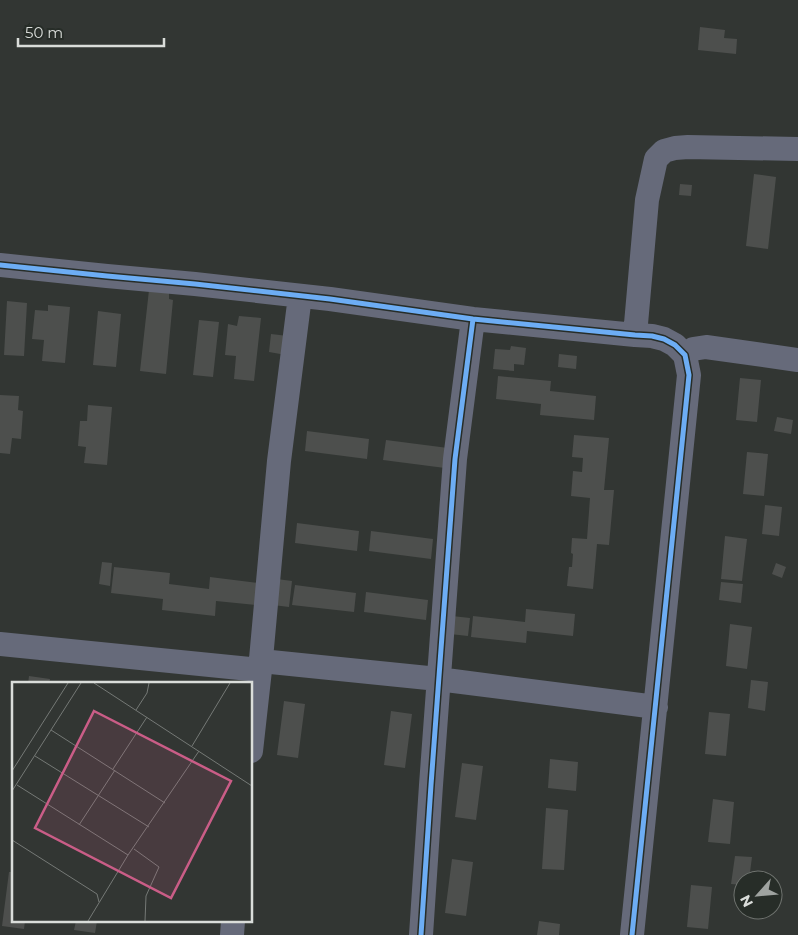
<svg xmlns="http://www.w3.org/2000/svg" width="798" height="935" viewBox="0 0 798 935" font-family="Montserrat,sans-serif">
  <rect width="100%" height="100%" fill="#323633"/>
  <path fill="#4d4f4d" d="M700 27 725 30 724 38 737 39 736 54 698 50Z
    M754 174 776 177 768 249 746 246Z
    M680 184 692 185 691 196 679 195Z
    M149 290 169 292V299L173 300 166 374 140 371Z
    M7 301 27 303 24 356 4 355Z
    M48 305 70 307 65 363 42 361 44 340 32 339 35 310 48 311Z
    M98 311 121 314 116 367 93 365Z
    M239 316 261 318 254 381 234 379 236 356 225 355 228 324 237 326Z
    M199 320 219 322 213 377 193 375Z
    M271 334 288 336 286 355 269 352Z
    M511 346 526 348 524 365 514 364V371L493 369 495 349 510 350Z
    M559 354 577 356 576 369 558 367Z
    M498 376 551 381 550 391 596 396 594 420 540 415 541 404 496 399Z
    M740 378 761 380 757 422 736 420Z
    M0 395 19 396 18 410 23 411 21 439 12 438 10 454 0 453Z
    M88 405 112 407 107 465 84 463 86 447 78 446 80 421H87Z
    M777 417 793 420 791 434 774 431Z
    M307 431 369 439 367 459 305 451Z
    M574 435 609 438 604 490H614L609 545 597 544 593 589 567 586 569 567H572L573 554 571 553 572 538 587 539 590 498 571 496 573 471 582 472 583 458 572 457Z
    M386 440 448 448 445 468 383 460Z
    M747 452 768 454 764 496 743 494Z
    M765 505 782 507 779 536 762 534Z
    M297 523 359 531 357 551 295 543Z
    M371 531 433 539 431 559 369 551Z
    M725 536 747 539 742 581 721 579Z
    M102 562 112 563 110 586 99 584Z
    M776 563 786 567 782 578 772 574Z
    M114 567 170 573 169 584 209 589 210 577 259 583 256 605 216 601 215 616 162 610 163 599 111 593Z
    M277 579 292 581 289 607 273 605Z
    M721 582 743 584 741 603 719 600Z
    M295 585 356 593 354 612 292 605Z
    M366 592 428 600 426 620 364 612Z
    M526 609 575 614 573 636 527 631 526 643 471 637 473 616 525 622Z
    M452 616 470 618 468 636 450 634Z
    M730 624 752 627 747 669 726 666Z
    M29 676 50 679 49 684H28Z
    M751 680 768 682 765 711 748 708Z
    M284 701 305 704 298 758 277 755Z
    M391 711 412 714 405 768 384 765Z
    M709 712 730 714 726 756 705 754Z
    M550 759 578 762 576 791 548 788Z
    M462 763 483 766 476 820 455 817Z
    M713 799 734 802 730 844 708 842Z
    M546 808 568 810 564 870 542 869Z
    M735 856 752 857 749 880H743V885L731 884Z
    M452 859 473 862 466 916 445 913Z
    M9 872H14V921H25L24 929 2 926Z
    M691 885 712 887 708 929 687 927Z
    M76 921H97L95 933 74 930Z
    M539 921 560 924 559 935H537Z"/>
  <g fill="none" stroke-linecap="round" stroke-linejoin="round">
    <path stroke="#666a7a" stroke-width="24" d="M0 265 107 276 195 284 330 299 473 319 635 335 652 336 664 339 675 345 685 355 689 375 632 935
      M635 335 647 200 656 159 664 151 675 148 688 147 798 149
      M685 355 693 349 706 347 798 360
      M0 644 260 670
      M261 661 438 679 656 707
      M251 751 260 670 279 461 300 296
      M232 935 233 921
      M421 935 431 785 455 459 473 319"/>
    <defs>
      <path id="cycleway" d="M0 265 107 276 195 284 330 299 473 319 635 335 652 336 664 339 675 345 685 355 689 375 632 935
        M421 935 431 785 455 459 473 319"/>
    </defs>
    <use href="#cycleway" stroke="#272d28" stroke-width="8"/>
    <use href="#cycleway" stroke="#6dadf4" stroke-width="5"/>
  </g>
  <g transform="translate(12 682)">
    <rect width="240" height="240" fill="#323633"/>
    <path fill="none" stroke="#757976" stroke-width="1" d="M82 1 240 104M124 28 135 11 137 1M39 48 153 121M180 64 218 1M23 74 137 145M101 87 135 35M0 89 56 1M5 103 116 173 187 69M0 109 69 1M67 143 103 88M0 158 85 212 87 220M122 167 147 185 134 214 133 239M76 239 116 173"/>
    <path fill="#ca5d87" fill-opacity="0.15" stroke="#ca5d87" stroke-width="2.5" d="M82 29 219 99 159 216 23 146Z"/>
    <rect width="240" height="240" fill="none" stroke="#daddda" stroke-width="2.5"/>
  </g>
  <g transform="translate(758 895) rotate(243)"><circle r="24" fill="#272d28" stroke="#6f736f"/>
  <path d="M0-4L9 19L0 12L-9 19Z" fill="#9fa3a0"/>
  <text y="-8" font-size="14" font-weight="bold" text-anchor="middle" fill="#daddda">N</text>
  </g>
  <path d="M18 38v8h146v-8" fill="none" stroke="#daddda" stroke-width="2.5"/>
  <text x="25" y="38" font-size="15" fill="#daddda" stroke="#272d28" stroke-width="4" paint-order="stroke">50 m</text>
</svg>
